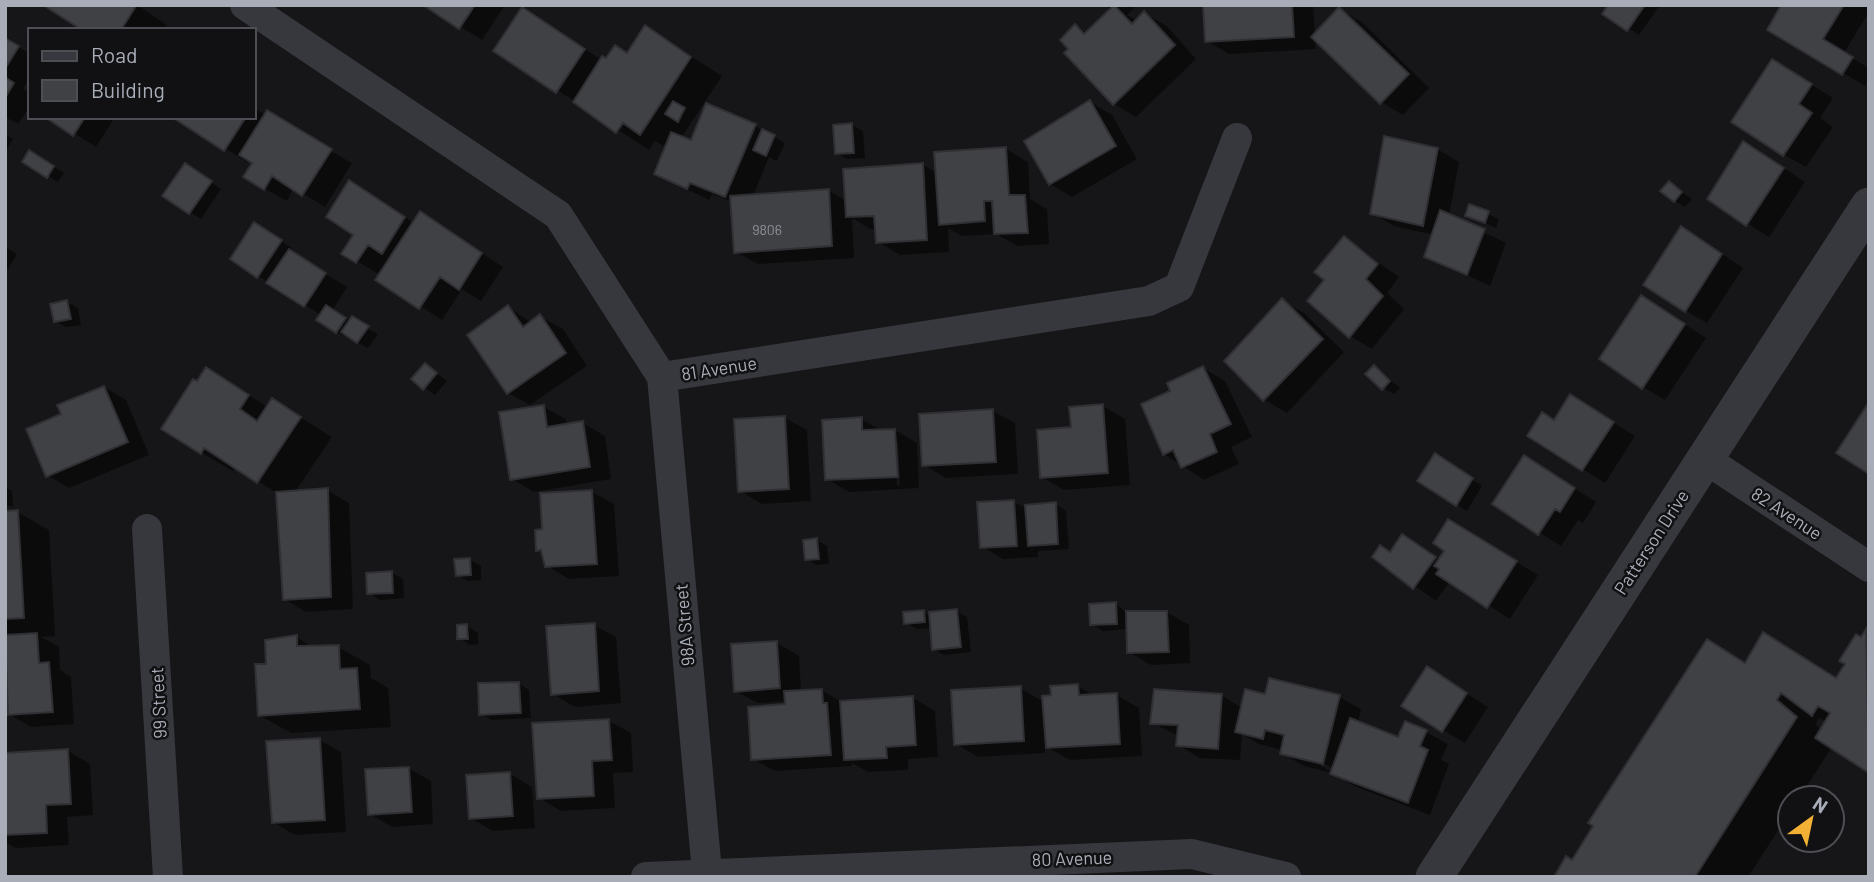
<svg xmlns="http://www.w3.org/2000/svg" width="1874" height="882" viewBox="0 0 1874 882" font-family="Barlow,sans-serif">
  <rect width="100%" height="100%" fill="#161618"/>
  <path fill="#0007" fill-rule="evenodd" d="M46 5H137L167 25 164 30H85Z
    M426 5H505L482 40Z
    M1104 5H1137L1127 15 1136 20 1145 14 1167 26 1196 59 1136 117 1114 104 1070 49 1076 27 1087 33 1112 10Z
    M1205 5H1313L1315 35 1340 10 1362 22 1429 88 1403 115 1381 102 1315 38 1316 49 1229 54 1207 41Z
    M1610 5H1660L1639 35 1605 13Z
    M1783 5 1869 6V12L1844 53 1869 68V79L1865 86 1769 29Z
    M522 9 602 60 628 54 645 27 722 76 681 138 692 142 755 126 785 143 777 161 769 157 753 196 829 191 847 201 923 165 937 173 1006 149 1028 162 1030 199 1047 209 1049 244 1018 246 996 234 962 236 948 228 949 252 900 255 878 242 877 229H870L852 218 854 258 758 264 736 252 732 202 712 194 709 200 656 174 667 148 655 141 649 150 496 50Z
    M5 39 30 54V77L23 89 30 93V106L18 124 5 117Z
    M1795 74 1833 98 1820 118 1833 127 1806 167 1784 155Z
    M1090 102 1112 115 1137 159 1072 197 1050 184Z
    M254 108 352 163 325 207 294 188 287 201 265 189 246 176 254 162 249 159 247 162 175 117H254Z
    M48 117H115L96 147Z
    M852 125 863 131 865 158 847 159 836 153Z
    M5 134 13 139 5 153Z
    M1437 149 1459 162 1449 216 1506 243 1490 286 1426 256 1434 235 1394 226 1372 213Z
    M30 152 64 173 58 182 48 176Z
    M1766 156 1805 182 1769 237 1709 199Z
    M196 172 221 189 201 219 165 196Z
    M1669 183 1692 199 1685 207 1675 201Z
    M371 195 414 223 421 213 503 267 481 301 462 289 442 320 378 279 380 275 344 253 356 235Z
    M1470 206 1499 219 1496 228 1467 215Z
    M265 231 292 248 289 252 347 287 332 311 378 334 368 348 337 332 318 319 321 315 258 276Z
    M1344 238 1399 277 1387 293 1404 309 1372 349 1350 336 1326 279Z
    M1703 241 1743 268 1707 323 1686 311Z
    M5 247 17 254 8 269 5 267Z
    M1282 301 1304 313 1344 352 1287 413 1265 400 1226 361Z
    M67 302 78 308 81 325 66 327 55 321Z
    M508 307 532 323 541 317 563 329 587 366 530 405 508 393Z
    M1663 310 1706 338 1665 400 1643 387Z
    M425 365 447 381 435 395 413 379Z
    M1374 367 1400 388 1394 394 1383 388Z
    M1203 368 1225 381 1252 437 1231 447 1239 464 1204 480 1164 454 1172 391Z
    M206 369 268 407 272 400 332 437 295 492 327 490 349 503 353 609 306 612 284 599 277 493 236 467 233 471 202 453 198 383Z
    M104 387 126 400 149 455 69 488 47 475 63 415Z
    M1103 406 1125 419 1130 485 1064 490 1041 477 1073 429Z
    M544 407 566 419 567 426 583 423 605 436 611 479 534 492 512 479Z
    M1592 409 1635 436 1605 483 1530 436 1555 422Z
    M993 411 1015 423 1018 474 946 478 924 465Z
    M785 418 807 430 811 501 762 504 740 491Z
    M861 419 882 431 895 430 917 443 919 488 849 492 827 479ZM894 442H898L900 485H897Z
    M1446 462 1482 486 1467 511 1456 504Z
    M1546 470 1596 502 1583 523 1578 520 1561 546 1495 504Z
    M5 487 12 491 13 506H5Z
    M592 492 614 504 619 576 569 579 547 566 544 553 538 550 544 531Z
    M1014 502 1027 509 1055 504 1066 511 1069 549 1038 551V557L1003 559 981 546Z
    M17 512 49 530 55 636 41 637 59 647 60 670 71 677 74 724 31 727 9 714V704H5V513Z
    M1471 534 1538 575 1510 619 1450 581 1436 601 1374 557 1391 553 1402 536 1440 560Z
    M817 540 827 546 829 564 817 565 806 559Z
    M470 560 481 566V580L468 581 457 575Z
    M392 573 403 579 404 598 380 600 369 593Z
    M1116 604 1127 613 1167 612 1189 625 1190 663 1151 665 1129 652 1128 629 1103 631 1092 624Z
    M957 611 967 617 971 652 944 655 933 649 932 628 917 629 906 623 923 612 931 616Z
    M594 625 616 637 621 703 575 707 553 694Z
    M467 626 478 633V644L470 645 459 638Z
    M1867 631 1869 770 1832 747 1799 798H1790V812L1748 877H1556L1573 862 1708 641 1746 663 1764 634 1837 679ZM1819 718 1827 722 1822 730 1815 724Z
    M296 637 315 648 338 647 370 665 371 678 388 688 391 727 291 733 259 715 268 665Z
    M777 643 799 656 801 691 821 690 842 702 913 698 935 711 938 757 908 759V770L868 772 852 763V766L775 771 753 759 786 701 758 703 735 691Z
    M1428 669 1488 707 1465 743 1443 730Z
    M518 683 529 690 531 718 492 720 481 714Z
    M1077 686 1095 696 1116 695 1139 708 1142 756 1070 760 1045 746V753L978 757 956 744 1020 688 1044 702Z
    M1221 695 1242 708 1267 696 1339 697 1361 709 1358 723 1399 740 1426 732 1448 744 1441 760 1449 764 1430 815 1354 786 1332 773 1304 766 1282 753V750L1259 744 1242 734 1240 760 1200 758 1178 745 1179 736 1152 723ZM1316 759 1334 769V773L1314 762Z
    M609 721 631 733 633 772 613 773 615 808 561 811 539 798Z
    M319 740 341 752 346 832 295 835 273 822Z
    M68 751 90 764 93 815 67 817 69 845 16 848 5 842V755Z
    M408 768 431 781 433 824 392 827 370 814Z
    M510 774 532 787 535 828 493 831 471 818Z"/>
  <path fill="#404145" stroke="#303034" stroke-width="2" d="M43 5H135L136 6 121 30H82Z
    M423 5H475L459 29Z
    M1114 5 1132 24 1144 11 1175 45 1113 105 1064 53 1068 49 1060 40 1075 24 1084 34Z
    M1203 5H1292L1294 37 1205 42Z
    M1608 5H1645L1627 31 1602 14Z
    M1781 5H1844L1823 39 1853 57 1842 75 1767 30Z
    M522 7 585 49 556 93 493 51Z
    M1339 7 1409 74 1380 104 1311 37Z
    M645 25 691 57 640 135 623 123 616 133 573 102 602 56 606 58 615 45 627 53Z
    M5 38 19 46 5 69Z
    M1772 59 1812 84 1799 104 1812 113 1783 156 1731 122Z
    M5 77 14 83 5 98Z
    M1090 100 1116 146 1049 185 1024 141Z
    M673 101 685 108 678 122 665 114Z
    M706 103 756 124 725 197 690 183 687 189 654 174 671 132 691 140Z
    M267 110 332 149 302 196 272 176 264 190 243 177 252 163 239 155Z
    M45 117H85L73 136Z
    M172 117H246L224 151Z
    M852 123 854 153 835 154 833 125Z
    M762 129 775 135 766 156 753 150Z
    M1384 136 1438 148 1423 226 1370 214Z
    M1743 141 1784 168 1746 226 1707 199Z
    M1006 147 1009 195H1025L1028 233 994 234 992 201H984L985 221 939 225 934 152Z
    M29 150 54 166 47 178 22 162Z
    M185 163 212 181 189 214 162 196Z
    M923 163 927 240 876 243 874 216 846 217 843 169Z
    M349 180 405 217 382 254 368 245 356 263 341 254 353 235 326 217Z
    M1669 181 1682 192 1674 202 1660 191Z
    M829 189 832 246 734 253 730 196Z
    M1469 204 1489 211 1485 223 1465 216Z
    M1440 210 1485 229 1467 275 1424 257Z
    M420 211 482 253 459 290 440 277 419 309 375 280Z
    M254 222 282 240 257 278 230 259Z
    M1681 226 1722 254 1685 312 1643 285Z
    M1344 236 1378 264 1366 279 1383 296 1349 338 1307 301 1324 280 1314 272Z
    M289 249 326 273 304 307 266 283Z
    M1641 295 1685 324 1642 389 1599 359Z
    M1282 298 1323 339 1263 401 1224 361Z
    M67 300 71 319 54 322 50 304Z
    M326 305 346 318 336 333 316 320Z
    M508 305 523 327 540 314 566 353 507 394 467 335Z
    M352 316 369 326 357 343 341 332Z
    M425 363 437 373 423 390 411 379Z
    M1374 365 1390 381 1382 390 1365 374Z
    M1203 366 1231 424 1210 434 1217 452 1181 468 1173 450 1163 455 1141 404 1170 391 1167 383Z
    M206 367 249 395 240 409 257 421 272 398 301 417 257 483 204 448 201 454 161 429 193 379 197 381Z
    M104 386 128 442 46 477 26 429 61 414 57 405Z
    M1570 394 1614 422 1582 471 1527 436 1542 412 1554 420Z
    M1869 402V474L1836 453Z
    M1103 404 1108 473 1040 478 1037 430 1071 427 1069 407Z
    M544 405 547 427 583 421 590 467 510 480 499 412Z
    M993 409 996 462 922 466 919 414Z
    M785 416 789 489 738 492 734 419Z
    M862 417V430L895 429 898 477 825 480 822 420Z
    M1435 453 1473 478 1456 506 1417 481Z
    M1524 455 1575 488 1560 512 1555 509 1538 535 1492 504Z
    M328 488 331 597 283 600 276 492Z
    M592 490 597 564 545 567 541 550 536 551 535 530 542 529 540 493Z
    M1014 500 1017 546 980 548 977 502Z
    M1056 502 1058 544 1028 546 1025 505Z
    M18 510 24 618 5 619V511Z
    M1448 519 1517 561 1487 608 1436 574 1439 569 1434 566 1444 551 1433 543Z
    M1402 534 1436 557 1413 589 1372 557 1380 545 1390 552Z
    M817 538 819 559 805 560 803 540Z
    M470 558 471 575 456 576 454 559Z
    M392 571 393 593 367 594 366 573Z
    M1116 602 1117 624 1090 625 1089 604Z
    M957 609 961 647 932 650 929 612Z
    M924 610 925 622 904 624 903 612Z
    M1126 611H1167L1169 652 1127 653Z
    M595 623 599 691 551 695 546 626Z
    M467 624 468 639H457V625Z
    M1866 629 1869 773 1815 738 1830 713 1818 706 1812 716 1781 693 1777 700 1797 717 1695 877H1554L1566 856 1572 860 1593 826 1588 823 1707 639 1745 663 1763 632 1836 678 1845 664 1839 661 1856 634 1861 637Z
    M37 633 39 663 49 662 53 712 8 715 5 635Z
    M297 635V646L339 645 340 669 357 668 360 709 258 716 255 664H266L265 640Z
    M777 641 780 688 734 692 731 644Z
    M1427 666 1467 693 1442 732 1401 706Z
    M1269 678 1340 695 1323 764 1280 754 1284 735 1265 730 1263 739 1235 732 1245 689 1265 694Z
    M519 682 521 713 479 715 478 683Z
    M1078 684 1079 695 1117 693 1120 744 1046 748 1042 696 1051 695 1050 686Z
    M1021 686 1024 741 954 745 951 690Z
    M822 689 823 703H827L831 755 751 760 748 707 785 704 784 691Z
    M1154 689 1222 694 1218 749 1176 746 1178 725 1150 724Z
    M913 696 916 745 886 747 887 758 844 760 840 701Z
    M1350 718 1398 737 1405 721 1427 730 1420 746 1428 750 1408 803 1330 774Z
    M609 719 612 760 592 761 594 796 537 799 532 723Z
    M320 738 325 820 272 823 266 741Z
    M68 749 71 804 46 805 47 833 5 835V753Z
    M409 767 412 812 368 815 365 769Z
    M510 772 513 816 469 819 466 775Z"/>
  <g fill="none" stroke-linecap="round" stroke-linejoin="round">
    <path stroke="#37383d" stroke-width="30" d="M245 5 558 215 662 377 707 872
      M662 377 1149 301 1179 287 1237 138
      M1705 459 1869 567
      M147 529 168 877
      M646 877 1192 854 1286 877"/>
    <path stroke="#37383d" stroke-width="37" d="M1434 877 1869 206"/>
  </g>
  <g text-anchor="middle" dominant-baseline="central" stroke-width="5" stroke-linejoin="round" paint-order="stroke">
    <g font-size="14" fill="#8e929b">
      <text x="767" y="229">9806</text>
    </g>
    <g font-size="18" fill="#a8adb8" stroke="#111113">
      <text transform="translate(719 368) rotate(-9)">81 Avenue</text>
      <text transform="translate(1787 513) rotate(33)">82 Avenue</text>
      <text transform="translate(1651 542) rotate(-57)">Patterson Drive</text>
      <text transform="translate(684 625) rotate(-95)">98A Street</text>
      <text transform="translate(158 703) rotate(-93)">99 Street</text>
      <text transform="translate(1072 858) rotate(-2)">80 Avenue</text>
    </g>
  </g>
  <rect width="1874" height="882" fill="none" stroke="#a8adb8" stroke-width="14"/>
  <rect x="28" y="28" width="228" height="91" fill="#111113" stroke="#4d4f55" stroke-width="2"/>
  <rect x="42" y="51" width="35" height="10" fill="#37383d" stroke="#4d4f55" stroke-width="2"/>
  <text x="91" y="63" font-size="21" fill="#a8adb8">Road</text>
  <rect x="42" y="80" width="35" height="21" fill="#404145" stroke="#4d4f55" stroke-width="2"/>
  <text x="91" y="98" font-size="21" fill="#a8adb8">Building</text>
  <g transform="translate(1811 819) rotate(33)"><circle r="33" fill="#111113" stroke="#4d4f55" stroke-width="2"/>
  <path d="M0-5L12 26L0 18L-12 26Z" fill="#f2b134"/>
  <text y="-10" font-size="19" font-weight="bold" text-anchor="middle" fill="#a8adb8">N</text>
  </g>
</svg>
